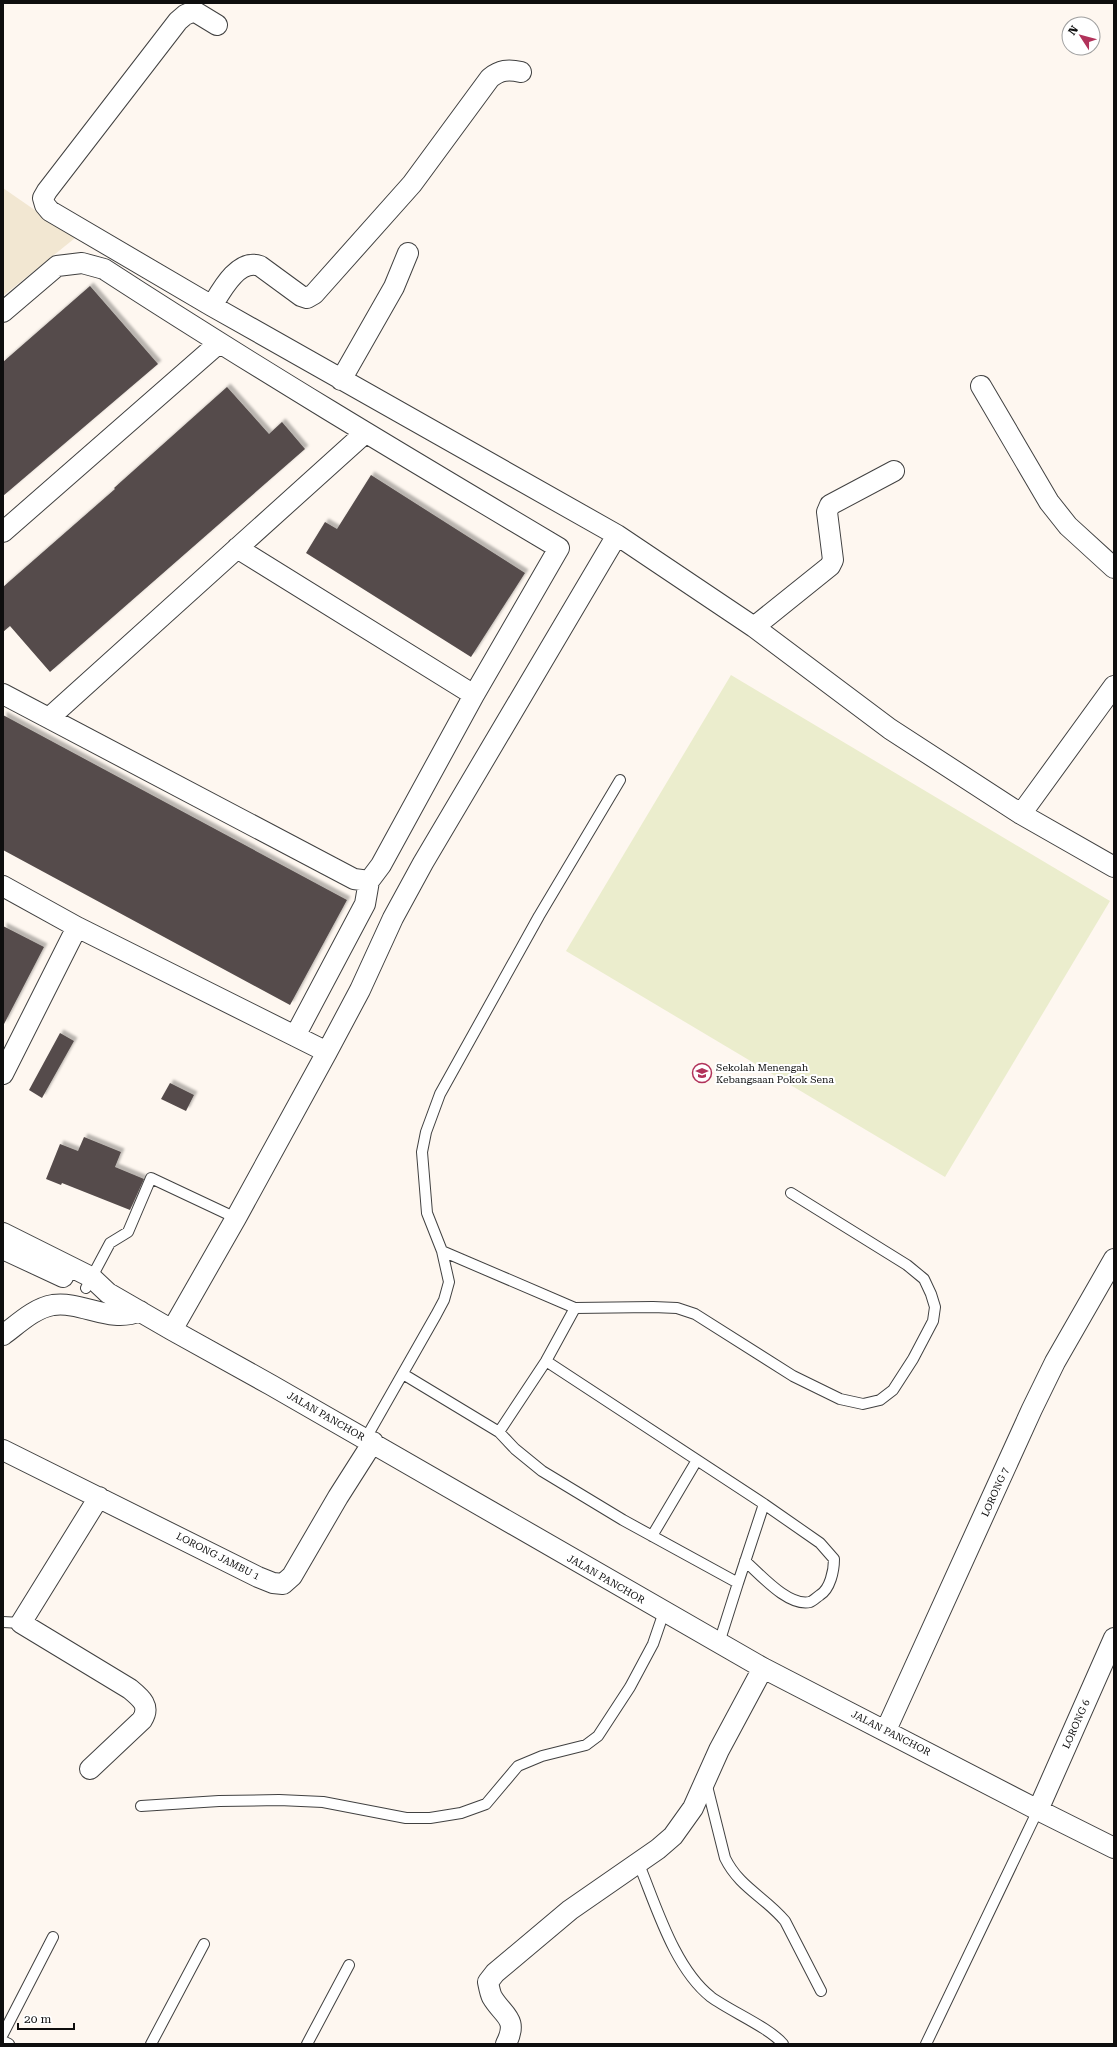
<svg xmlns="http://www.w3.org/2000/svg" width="1117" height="2047" viewBox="0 0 1117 2047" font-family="'Roboto Serif',serif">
  <defs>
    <filter id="shadow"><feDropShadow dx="3.5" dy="-3.5" stdDeviation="1" flood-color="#0004"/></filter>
  </defs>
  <rect width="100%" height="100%" fill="#fef7f0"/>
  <path fill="#f2e7d2" d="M3 188 75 238 3 296Z"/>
  <path fill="#ebedcd" d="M731 675 1110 901 945 1177 566 951Z"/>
  <path fill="#554c4b" filter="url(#shadow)" d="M90 286 158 364 3 496V362Z
    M227 387 269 434 282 422 305 449 50 672 10 626 3 632V587L115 489 114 488Z
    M371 475 525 573 471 657 306 553 325 522 337 529Z
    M3 715 347 900 290 1005 3 850Z
    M3 926 44 947 3 1026Z
    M60 1033 74 1041 42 1098 29 1090Z
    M170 1083 194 1095 186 1111 161 1099Z
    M84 1137 121 1152 115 1167 144 1179 130 1210 62 1183 61 1185 46 1179 60 1144 78 1151Z"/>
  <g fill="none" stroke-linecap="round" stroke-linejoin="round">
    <defs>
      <path id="service" d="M442 1251 575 1308 653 1307 677 1308 695 1314 793 1376 840 1399 863 1404 880 1400 893 1390 913 1359 933 1321 935 1307 931 1294 924 1279 907 1265 791 1193
        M86 1288 110 1243 128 1232 151 1178 236 1218
        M546 1361 764 1504 738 1583
        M403 1374 499 1432 515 1449 542 1471 623 1520 738 1583 719 1643
        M499 1432 546 1361 575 1308
        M366 1438 436 1315 444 1300 449 1282 442 1251 427 1213 422 1152 426 1132 440 1094 539 916 620 780
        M652 1536 697 1460
        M745 1561C760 1574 788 1607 810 1602 813 1601 817 1597 820 1595 830 1589 834 1571 834 1559L820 1543 764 1504
        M3 1622 21 1623
        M706 1782 725 1858C739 1887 765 1897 785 1921L821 1991
        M141 1806 219 1801 279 1800 323 1802 406 1818H430L461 1813 486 1804 518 1766 542 1756 586 1745 598 1736 630 1687 653 1644 664 1612
        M638 1862C656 1905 674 1968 711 1997 730 2011 770 2028 783 2044
        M3 2034 53 1937
        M3 2041 9 2044
        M151 2044 204 1944
        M307 2044 349 1965
        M926 2044 1038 1810"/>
      <path id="minor" d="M217 25 194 11 185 15 178 21 47 191 43 198 45 205 50 211 212 306 617 535 754 627 890 729 1021 814 1114 867
        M212 306C221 291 238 258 260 266L301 296 307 298 314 294 412 184 490 78C500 70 508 69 521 72
        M3 312 57 266 82 263 104 269C253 366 406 457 559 548L474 695
        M341 380 394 287 408 253
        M981 386 1049 502 1068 526 1114 568
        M3 532 219 343
        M754 627 830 566 833 560 827 512 830 505 894 471
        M3 694 354 879 369 881 381 865 474 695 237 548
        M49 718 365 433
        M1021 814 1114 686
        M3 886 77 927 327 1052
        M295 1036 365 904 369 881
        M3 1074 77 927
        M3 1233 91 1277 108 1293 172 1330 271 1385 763 1668 1038 1810 1114 1848
        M3 1249 63 1277
        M172 1330 236 1218 327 1052 360 990 393 918 423 863 617 535
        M3 1335C17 1325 34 1308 53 1305 83 1301 110 1324 140 1311
        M3 1450 258 1577 273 1583 283 1584 292 1576 338 1497 373 1442
        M886 1730 1032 1409 1055 1362 1114 1259
        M90 1769 142 1720C151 1706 141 1698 130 1689L21 1623 99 1497
        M1038 1810 1114 1638
        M506 2044C519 2018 503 2016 492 1997 490 1993 489 1987 488 1982L495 1973 570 1910 658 1849 673 1836 693 1808 719 1750 763 1668"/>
    </defs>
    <use href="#service" stroke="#414141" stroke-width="12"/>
    <use href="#minor" stroke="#414141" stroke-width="22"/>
    <use href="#service" stroke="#fff" stroke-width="10"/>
    <use href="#minor" stroke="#fff" stroke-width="20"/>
  </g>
  <defs>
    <symbol id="school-ring" viewBox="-11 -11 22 22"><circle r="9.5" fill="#fff" stroke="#b1325a" stroke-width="1.5"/><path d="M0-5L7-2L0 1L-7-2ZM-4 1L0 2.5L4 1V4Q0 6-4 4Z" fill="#b1325a"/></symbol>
  </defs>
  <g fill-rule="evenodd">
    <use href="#school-ring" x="691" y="1062" width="22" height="22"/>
  </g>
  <g text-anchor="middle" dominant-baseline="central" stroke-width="4" stroke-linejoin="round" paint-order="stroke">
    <g font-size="10" fill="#0e0e0e" stroke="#fff" text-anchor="start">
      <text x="716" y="1067">Sekolah Menengah<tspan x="716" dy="12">Kebangsaan Pokok Sena</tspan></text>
    </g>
    <g font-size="10" fill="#0e0e0e" stroke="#fff">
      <text transform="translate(326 1416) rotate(30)">JALAN PANCHOR</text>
      <text transform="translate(995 1492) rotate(-66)">LORONG 7</text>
      <text transform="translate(218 1556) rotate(27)">LORONG JAMBU 1</text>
      <text transform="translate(606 1579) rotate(30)">JALAN PANCHOR</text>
      <text transform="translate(1076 1724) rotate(-66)">LORONG 6</text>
      <text transform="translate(891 1733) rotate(27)">JALAN PANCHOR</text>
    </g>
  </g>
  <rect width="1117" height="2047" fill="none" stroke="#0e0e0e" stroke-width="8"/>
  <g transform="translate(1081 36) rotate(306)"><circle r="19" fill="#ffffff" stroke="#9f9f9f"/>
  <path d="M0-3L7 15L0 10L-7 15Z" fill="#b1325a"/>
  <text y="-6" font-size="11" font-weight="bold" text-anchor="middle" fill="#0e0e0e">N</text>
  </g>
  <path d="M18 2023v6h56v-6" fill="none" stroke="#0e0e0e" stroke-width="2"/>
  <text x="24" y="2023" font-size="12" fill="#0e0e0e" stroke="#ffffff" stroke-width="3" paint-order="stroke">20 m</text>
</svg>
